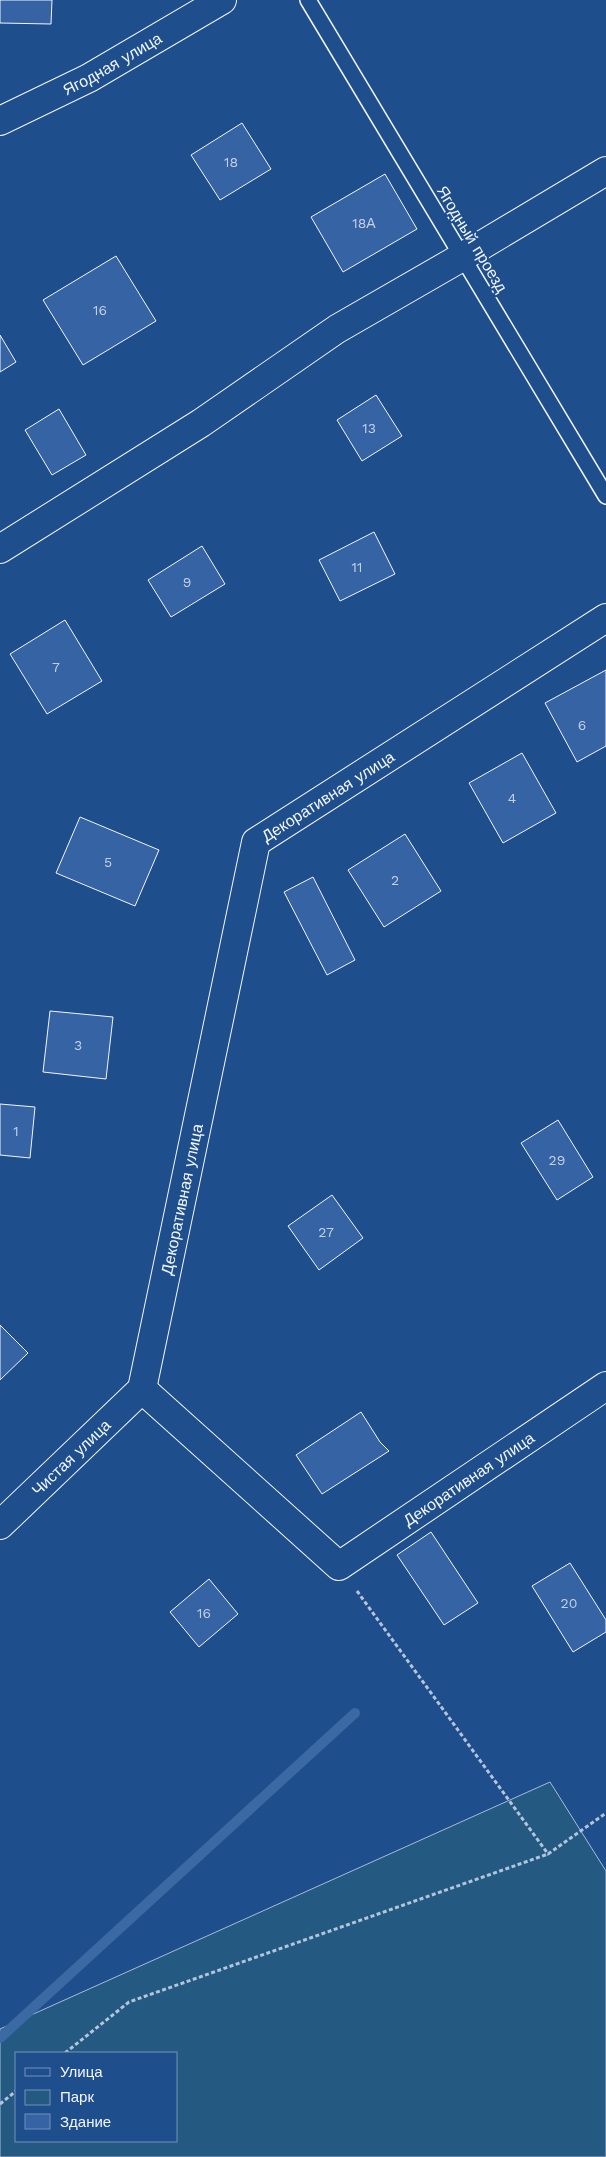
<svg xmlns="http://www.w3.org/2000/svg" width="606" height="2157" viewBox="0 0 606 2157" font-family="'Work Sans',sans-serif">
  <rect width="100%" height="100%" fill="#1f4e8c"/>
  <path fill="#245a82" stroke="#a8bbd7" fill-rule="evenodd" d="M550 1782 606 1871V2157H0V2029ZM176 2053V2141H16V2053Z"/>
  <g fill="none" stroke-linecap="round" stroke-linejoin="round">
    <path stroke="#3b69a3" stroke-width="10" d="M0 2038 355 1713"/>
  </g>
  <path fill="#3563a3" stroke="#f2f6ff" d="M0 0H52L51 24 0 23Z
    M242 123 271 169 220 200 191 155Z
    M385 174 417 229 343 272 311 217Z
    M116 256 156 321 83 365 43 300Z
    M0 335 16 362 0 372Z
    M376 395 402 436 362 461 337 420Z
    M59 409 86 455 52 475 25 430Z
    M374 532 395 574 340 601 319 560Z
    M202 546 225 584 171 617 148 580Z
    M65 620 102 681 47 714 10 654Z
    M606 670V746L577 762 545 703Z
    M522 753 556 813 503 843 469 783Z
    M80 817 159 850 135 906 56 873Z
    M405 834 441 891 384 927 348 870Z
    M313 877 355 960 327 975 284 892Z
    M50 1011 113 1017 106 1079 43 1072Z
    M0 1104 35 1107 30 1158 0 1155Z
    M558 1120 593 1177 557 1200 521 1143Z
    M332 1195 363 1238 319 1270 288 1226Z
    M0 1325 28 1353 0 1380Z
    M361 1412 380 1442 389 1451 322 1494 296 1455Z
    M431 1532 478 1603 444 1625 397 1555Z
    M570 1563 606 1620V1632L573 1652 532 1586Z
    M209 1579 238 1614 199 1647 170 1612Z"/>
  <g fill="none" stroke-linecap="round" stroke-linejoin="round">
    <defs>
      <path id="lane" d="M308 0 606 496"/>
      <g id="street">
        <path id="s1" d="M0 121 89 78 222 0"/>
        <path d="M0 549 201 423 337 329 462 257 606 171"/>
        <path id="s2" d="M142 1389 256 842 606 618"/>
        <path id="s3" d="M142 1389 339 1566 606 1386"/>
        <path id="s4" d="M0 1525 142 1389"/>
      </g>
    </defs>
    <use href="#lane" stroke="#f2f6ff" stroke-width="18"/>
    <use href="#street" stroke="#f2f6ff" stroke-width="30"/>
    <path stroke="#b3c4dc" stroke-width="3" stroke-dasharray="4 2.5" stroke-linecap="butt" d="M357 1591 548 1854 606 1813
      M65 2053 129 2002 548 1854
      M0 2104 16 2091"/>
    <use href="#lane" stroke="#1f4e8c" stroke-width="15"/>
    <use href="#street" stroke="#1f4e8c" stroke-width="28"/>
  </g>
  <g text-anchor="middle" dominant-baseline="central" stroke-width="4" stroke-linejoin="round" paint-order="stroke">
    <g font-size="14" fill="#c3d1e8">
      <text x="231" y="162">18</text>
      <text x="364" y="223">18А</text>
      <text x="100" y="310">16</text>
      <text x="369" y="428">13</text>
      <text x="357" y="567">11</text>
      <text x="187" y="582">9</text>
      <text x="56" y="667">7</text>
      <text x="582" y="725">6</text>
      <text x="512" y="798">4</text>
      <text x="108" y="862">5</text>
      <text x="395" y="880">2</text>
      <text x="78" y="1045">3</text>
      <text x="16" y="1131">1</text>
      <text x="557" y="1160">29</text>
      <text x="326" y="1232">27</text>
      <text x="569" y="1603">20</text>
      <text x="204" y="1613">16</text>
    </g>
    <g font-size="16" fill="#f2f6ff" stroke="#1f4e8c">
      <text stroke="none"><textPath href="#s1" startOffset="126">Ягодная улица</textPath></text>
      <text transform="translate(472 239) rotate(59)">Ягодный проезд</text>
      <text stroke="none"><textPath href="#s2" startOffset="644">Декоративная улица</textPath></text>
      <text stroke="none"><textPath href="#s2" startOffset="194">Декоративная улица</textPath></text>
      <text stroke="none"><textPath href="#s4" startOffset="98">Чистая улица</textPath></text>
      <text stroke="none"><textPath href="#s3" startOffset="421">Декоративная улица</textPath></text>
    </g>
  </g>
  <rect x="15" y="2052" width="162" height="90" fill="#1f4e8c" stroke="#7391ba"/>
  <rect x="25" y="2068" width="25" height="8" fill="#1f4e8c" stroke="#7391ba"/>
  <text x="60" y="2077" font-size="15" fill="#f2f6ff">Улица</text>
  <rect x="25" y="2090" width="25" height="15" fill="#245a82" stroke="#7391ba"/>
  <text x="60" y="2102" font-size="15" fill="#f2f6ff">Парк</text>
  <rect x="25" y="2114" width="25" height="15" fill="#3563a3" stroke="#7391ba"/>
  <text x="60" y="2127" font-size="15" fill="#f2f6ff">Здание</text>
</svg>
